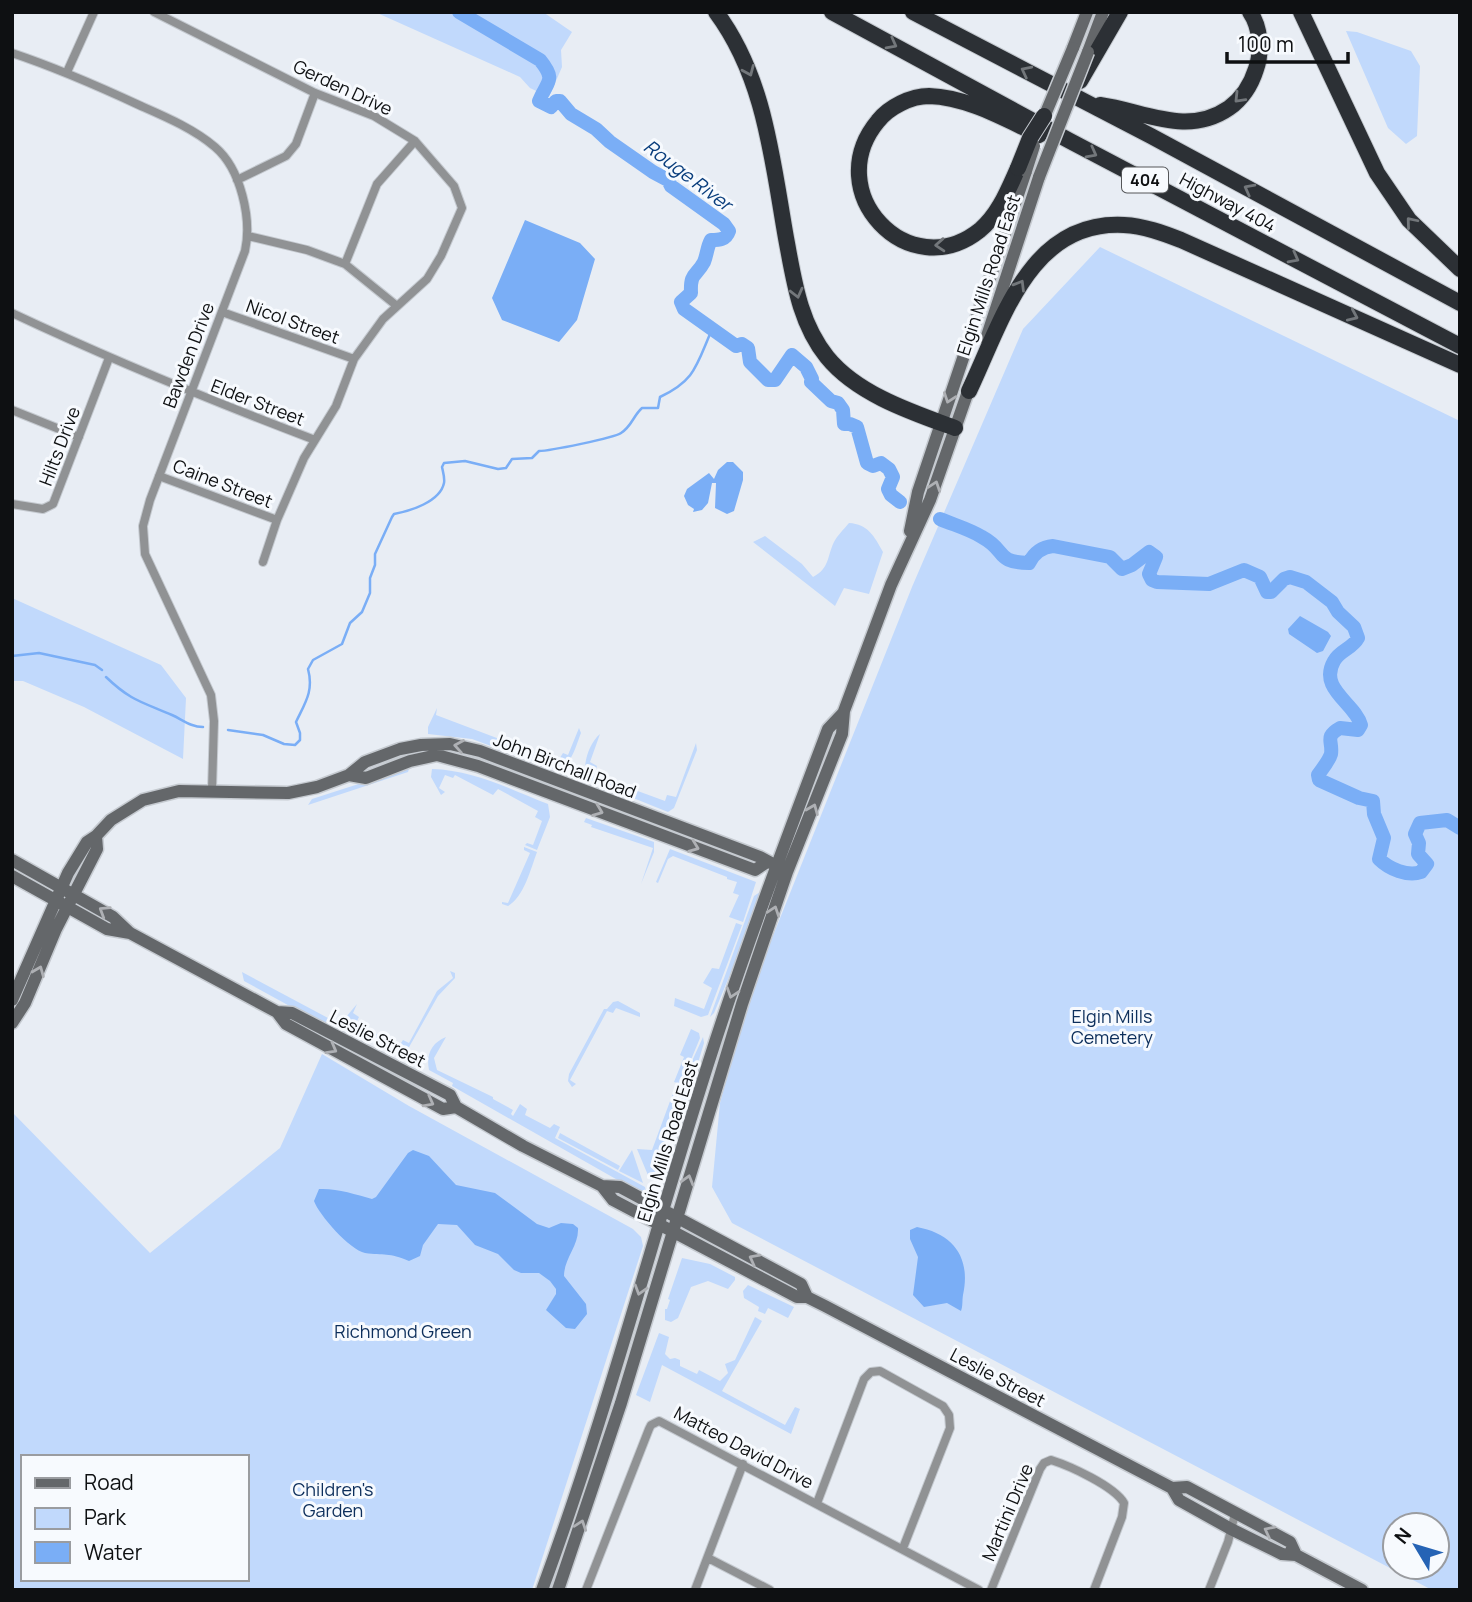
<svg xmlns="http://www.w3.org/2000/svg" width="1472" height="1602" viewBox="0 0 1472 1602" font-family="Manrope,sans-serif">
  <rect width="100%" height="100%" fill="#e8edf4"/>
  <path fill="#c1d9fc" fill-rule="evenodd" d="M375 12H543L572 32 561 50 562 67 549 97 530 88 520 77Z
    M1346 31 1357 32 1411 51 1420 66 1417 136 1406 144 1388 128Z
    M1100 247 1460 421V1590H1432L732 1223 712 1187 720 1103 751 991 912 587 1023 329ZM1395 1525H1437V1567H1395Z
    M849 523C868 524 874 536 883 552L869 594 844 588 835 606 753 542 765 536 802 564 813 577C830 568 827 556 834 542 837 536 844 529 849 523Z
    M12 598 161 665 186 698 183 759 84 707 23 681H12Z
    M437 708 436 715 558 761 563 753 568 755 579 728 581 733C575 748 571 769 554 769L472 739 428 734V727Z
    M600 734 590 762 597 766 594 775 665 801 667 795 676 797 696 743 697 750 674 808 668 812 586 779C582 765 589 743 600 734Z
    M405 769H409L408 772 308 805 312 799Z
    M432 769C473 770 512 790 548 804L550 817 537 850 525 845 527 843 533 845 542 821 535 817 538 811 498 789 493 795 455 775 453 778 445 775 439 788 445 792 441 795 431 777Z
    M586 818 654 842V852L641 884 653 848 591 827 592 825 584 822Z
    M524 847 537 852C531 868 524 897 508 906L502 904V902L508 903 530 853 524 850Z
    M670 849 756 882 743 922 729 917 739 895 733 893 737 882 727 879V877L673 856 668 859 658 883 656 882Z
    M763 890 752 922 714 1013 710 1017 754 896Z
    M736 923 742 925 708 1015 701 1017 674 1006 675 998 704 1009 712 988 703 983 712 968 719 969Z
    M450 971 455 973V978L438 996 404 1056 344 1024 346 1017 357 1004 353 1013 359 1017 356 1023 399 1046 403 1040 409 1043 437 991 453 978Z
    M242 972 328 1018 331 1020 323 1023 317 1021 244 981Z
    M618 1001 640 1013V1017L616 1008 613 1013 607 1011 570 1080 576 1084 572 1087 568 1081 569 1074 604 1009H607L613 1002Z
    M691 1029 699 1033 700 1038 681 1084 674 1082 684 1057 680 1055Z
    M446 1037 434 1058 437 1070 493 1097V1099L513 1110 511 1114 513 1116 520 1104 527 1109 525 1115 550 1128 554 1124 560 1127 555 1138 645 1187 646 1192 637 1191 452 1086 453 1083 429 1070C426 1055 431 1043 446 1037Z
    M703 1037 704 1043 674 1142 666 1140 687 1072Z
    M322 1054 409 1106 633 1229 641 1237 643 1246 532 1590H12V1112L150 1253 280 1148ZM23 1457H247V1579H23Z
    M676 1085 680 1087 654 1179 650 1180 637 1149 652 1150Z
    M560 1133 620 1166 618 1170 558 1138Z
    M632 1150 643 1183 619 1171Z
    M682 1258 710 1264 735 1277V1280L728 1289 708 1281 691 1287 678 1318 671 1322 665 1320V1309H667L670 1300 668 1299Z
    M748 1285 794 1307 788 1318 768 1308 765 1314 758 1311 759 1307 744 1298 743 1291Z
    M755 1317 762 1321 722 1391 785 1425 795 1407 800 1409 791 1434 662 1365 650 1402 636 1395 659 1333 669 1337 665 1354 670 1359 675 1358 680 1360V1366L697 1374 699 1370 720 1381 728 1373 725 1364 735 1360Z"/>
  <path fill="#7aaef6" d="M525 220 580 243 595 259 577 320 559 342 502 320 492 298Z
    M727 462H733L743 472V480L734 511 727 514 715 508 716 483H712L708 503 702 510 693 512 694 509 688 505 684 496 687 489 709 473 714 479 718 470Z
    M1300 616 1328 632 1331 636 1323 651 1317 653 1289 634 1288 629Z
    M413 1150 429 1156 456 1185 495 1193 537 1224 549 1228 561 1223 573 1224 578 1228C579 1246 564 1258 564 1276L586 1304 587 1314 575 1329 566 1328 546 1310 556 1294V1289L550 1281 539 1273H521L514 1270 498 1254 475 1245 457 1225 438 1224 423 1245 420 1256 409 1261C389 1252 384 1256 365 1253 350 1250 319 1215 314 1201L319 1189C336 1188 355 1194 372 1199L376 1197 408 1153Z
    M917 1227C954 1234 971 1258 963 1295 962 1301 963 1306 961 1311L947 1303 924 1307 913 1295 918 1257 910 1239V1230Z"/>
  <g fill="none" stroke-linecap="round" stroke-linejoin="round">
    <path stroke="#7aaef6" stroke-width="2.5" d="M12 656 39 653 95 665 102 670
      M106 677C131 701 142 702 172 715 183 720 191 727 203 727
      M228 730 263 735 284 744 295 745 300 740V733L296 722C305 703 314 691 308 669L313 660 342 644 350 623 362 612 370 593V578L375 565V554L392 517 394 514C410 511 440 502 444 483 445 478 443 472 442 467L444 463 465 461 498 469 506 468 512 459 532 458 539 451C549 451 614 438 621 433 632 426 633 416 642 408H658L660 397C694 381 696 367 710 334L714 331"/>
    <path stroke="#7aaef6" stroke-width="14" d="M459 12 540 60C557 81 547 81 539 101L551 107 556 101H560L571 114 596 129 610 142 653 172 668 180 671 186 724 224 729 231C726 240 719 240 711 240 707 247 707 255 704 262 696 277 690 272 691 293L681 302 684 309 736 346 742 344 748 348 750 362 768 380H775L792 355 806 367 812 379 811 382 831 401 838 403 843 410 844 424H850L857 427 867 463 873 466 881 463 889 469 893 477 888 489 891 495 900 502
      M940 519C954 525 969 529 982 537 1008 551 994 562 1029 563 1034 553 1042 547 1053 546L1110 557 1122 569 1132 565 1149 552 1156 557 1149 574 1152 580 1157 582 1209 584 1244 570 1260 577 1267 592H1271L1284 579 1290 577 1306 582 1332 602 1338 612 1354 627 1358 638C1352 649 1340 650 1334 661 1318 689 1355 703 1361 725L1358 730 1340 728C1324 737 1333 741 1331 754 1329 761 1322 769 1318 775L1319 780 1359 798 1373 801 1374 814 1384 838 1379 859C1389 869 1408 877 1421 872L1427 864 1418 854 1419 843 1415 834 1420 823 1447 820 1460 828"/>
    <defs>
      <path id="street" d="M154 12 315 93 374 116 415 141 454 186 462 208 441 256 427 279 383 319 354 359 336 406 304 458 277 520 263 562
        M12 53C57 68 98 86 141 106 166 117 194 129 215 147 241 169 252 219 245 251L150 500 143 526 145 554 211 695 214 721 212 790
        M67 72 94 12
        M237 180 286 156 296 144 315 93
        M248 236 307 250 345 264 397 306
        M345 264 377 184 415 141
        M222 312 354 359
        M12 313C112 360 212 401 315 440
        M12 410 79 437
        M159 476 277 520
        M12 504 43 509 53 504 109 358
        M817 1503 864 1379 871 1372 880 1371 943 1406 949 1415 950 1428 903 1548
        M708 1558 770 1590
        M586 1590 649 1429 651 1425 659 1421 979 1590
        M695 1590 743 1464
        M991 1590 1040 1469 1044 1463 1051 1460C1070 1466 1114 1486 1124 1503L1122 1517 1094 1590
        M1209 1590 1228 1542 1235 1514"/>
      <path id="secondary" d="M1073 48 1087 12
        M1088 52 1103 12
        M986 339 1039 177
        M910 531 918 492 1026 171
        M349 775 366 778 410 761 437 755 478 766 755 870 767 862
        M12 860 113 917 130 933 277 1012 292 1013 450 1095 456 1107 523 1146 602 1186 620 1187 801 1284 807 1297
        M12 876 107 929 130 933
        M12 1000 68 873 87 842 96 836 111 820 143 800 179 791 288 793 317 787 349 775 365 762 400 749 421 745 450 744 480 751 760 857 784 870
        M277 1012 286 1024 443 1109 456 1107
        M12 1023 25 1003 56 929 97 849 96 836
        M602 1186 613 1200 797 1297H807L825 1306 1172 1488 1179 1500 1231 1529 1282 1554 1296 1555 1362 1590
        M1172 1488 1187 1487 1290 1542 1296 1555
        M542 1590C606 1417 652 1239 708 1064 744 951 786 840 828 729L844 712
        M558 1590 621 1403 742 1004 787 872 842 734 844 711 891 585 930 500 971 383"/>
      <path id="highway" d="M716 12C765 78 772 159 786 238 794 280 799 322 827 357 857 394 911 412 955 428
        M832 12 1070 141 1460 346
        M913 12 1151 136 1460 303
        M1301 12 1377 173 1409 220 1460 269
        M1080 81 1120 12
        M1100 105C1144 111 1187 137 1229 108 1243 98 1251 85 1256 69 1262 52 1261 28 1250 12
        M1018 168C1008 190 999 214 980 230 909 287 819 192 878 121 889 107 911 96 929 96 967 97 1005 119 1039 135
        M969 391C1002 322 1029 220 1124 225 1144 226 1163 233 1181 240L1460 365"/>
    </defs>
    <use href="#street" stroke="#c5cad0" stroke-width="10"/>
    <use href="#secondary" stroke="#c5cad0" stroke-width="15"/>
    <use href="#highway" stroke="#c5cad0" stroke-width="18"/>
    <use href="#street" stroke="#909294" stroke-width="8"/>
    <use href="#secondary" stroke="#64676a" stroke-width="12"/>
    <use href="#highway" stroke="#2c3035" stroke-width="16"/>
    <defs>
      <path id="secondary-bridge" d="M1042 122 1073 48
        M1026 171 1034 146
        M1039 177 1088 52"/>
      <path id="highway-bridge" d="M1018 168 1030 138 1044 116"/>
    </defs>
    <use href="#secondary-bridge" stroke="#c5cad0" stroke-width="15" stroke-linecap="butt"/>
    <use href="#highway-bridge" stroke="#c5cad0" stroke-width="18" stroke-linecap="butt"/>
    <use href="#secondary-bridge" stroke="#64676a" stroke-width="12"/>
    <use href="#highway-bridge" stroke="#2c3035" stroke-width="16"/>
  </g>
  <defs><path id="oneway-chevron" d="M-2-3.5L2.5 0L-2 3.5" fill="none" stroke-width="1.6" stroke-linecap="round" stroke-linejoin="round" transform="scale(1.75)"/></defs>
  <g stroke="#73777b">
    <use href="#oneway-chevron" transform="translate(892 44) rotate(28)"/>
    <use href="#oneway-chevron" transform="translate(749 71) rotate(67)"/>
    <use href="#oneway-chevron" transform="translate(1026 71) rotate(-153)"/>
    <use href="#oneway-chevron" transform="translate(1239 98) rotate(134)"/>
    <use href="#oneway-chevron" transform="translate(1092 153) rotate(28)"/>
    <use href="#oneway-chevron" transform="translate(1249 189) rotate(-152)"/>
    <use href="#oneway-chevron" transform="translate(1411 222) rotate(-130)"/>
    <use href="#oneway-chevron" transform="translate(940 245) rotate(176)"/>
    <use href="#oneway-chevron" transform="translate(1294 258) rotate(28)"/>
    <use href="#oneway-chevron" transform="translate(1020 285) rotate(-59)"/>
    <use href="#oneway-chevron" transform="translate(797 293) rotate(76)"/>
    <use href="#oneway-chevron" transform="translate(1353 316) rotate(24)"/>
  </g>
  <g stroke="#aeb0b4">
    <use href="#oneway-chevron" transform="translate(949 398) rotate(109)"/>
    <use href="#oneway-chevron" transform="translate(935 486) rotate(-71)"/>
    <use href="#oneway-chevron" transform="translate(459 746) rotate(-170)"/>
    <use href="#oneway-chevron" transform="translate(813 809) rotate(-68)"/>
    <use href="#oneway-chevron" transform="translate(598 811) rotate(21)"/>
    <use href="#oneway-chevron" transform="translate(694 847) rotate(21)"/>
    <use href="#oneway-chevron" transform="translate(104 911) rotate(-148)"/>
    <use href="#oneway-chevron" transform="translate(774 911) rotate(-71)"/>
    <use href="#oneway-chevron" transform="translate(39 971) rotate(-68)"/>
    <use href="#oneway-chevron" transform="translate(732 993) rotate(108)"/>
    <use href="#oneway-chevron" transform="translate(332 1049) rotate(29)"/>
    <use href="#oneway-chevron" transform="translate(429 1102) rotate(28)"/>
    <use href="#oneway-chevron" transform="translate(688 1180) rotate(-74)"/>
    <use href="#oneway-chevron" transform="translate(754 1259) rotate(-152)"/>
    <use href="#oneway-chevron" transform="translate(640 1290) rotate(107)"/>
    <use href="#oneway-chevron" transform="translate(581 1525) rotate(-71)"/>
    <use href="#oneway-chevron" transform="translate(1269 1531) rotate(-153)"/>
  </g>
  <g text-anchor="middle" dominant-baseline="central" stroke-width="6" stroke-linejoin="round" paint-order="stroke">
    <rect fill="#f7fafe" stroke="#545659" stroke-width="2" x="1122" y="167.5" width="46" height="25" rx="5"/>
    <g font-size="16" font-weight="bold" fill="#0e1012">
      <text x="1145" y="180">404</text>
    </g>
    <g font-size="18" fill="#0e1012" stroke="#f7fafe">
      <text transform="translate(343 87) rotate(25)">Gerden Drive</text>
      <text transform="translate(1228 202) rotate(28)">Highway 404</text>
      <text transform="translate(988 275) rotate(-72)">Elgin Mills Road East</text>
      <text transform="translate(293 321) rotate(20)">Nicol Street</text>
      <text transform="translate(188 355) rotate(-69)">Bawden Drive</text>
      <text transform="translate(258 402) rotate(21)">Elder Street</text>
      <text transform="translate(59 446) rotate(-69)">Hilts Drive</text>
      <text transform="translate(223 483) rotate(21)">Caine Street</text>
      <text transform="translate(565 765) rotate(21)">John Birchall Road</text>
      <text transform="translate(378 1038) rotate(27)">Leslie Street</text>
      <text transform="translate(667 1141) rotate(-73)">Elgin Mills Road East</text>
      <text transform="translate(998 1377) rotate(28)">Leslie Street</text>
      <text transform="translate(744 1447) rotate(28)">Matteo David Drive</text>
      <text transform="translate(1007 1512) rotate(-67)">Martini Drive</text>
    </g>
    <g font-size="18" fill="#0c2e5b" stroke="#f7fafe">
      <text x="1112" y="1016">Elgin Mills<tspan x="1112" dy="21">Cemetery</tspan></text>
      <text x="403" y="1331">Richmond Green</text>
      <text x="333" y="1489">Children's<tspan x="333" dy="21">Garden</tspan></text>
    </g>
    <g font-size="19" font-style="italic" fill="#0a3e7d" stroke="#f7fafe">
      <text transform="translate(688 175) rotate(37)">Rouge River</text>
    </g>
  </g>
  <rect width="1472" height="1602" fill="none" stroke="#0e1012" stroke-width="28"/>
  <rect x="21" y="1455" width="228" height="126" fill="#f7fafe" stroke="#9a9ca0" stroke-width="2"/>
  <rect x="35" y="1478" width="35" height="10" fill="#64676a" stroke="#9a9ca0" stroke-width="2"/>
  <text x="84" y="1490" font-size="21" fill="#0e1012">Road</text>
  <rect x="35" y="1508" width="35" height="21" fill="#c1d9fc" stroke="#9a9ca0" stroke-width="2"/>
  <text x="84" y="1525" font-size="21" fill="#0e1012">Park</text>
  <rect x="35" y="1542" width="35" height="21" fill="#7aaef6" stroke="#9a9ca0" stroke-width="2"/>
  <text x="84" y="1560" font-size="21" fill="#0e1012">Water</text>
  <g transform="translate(1416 1546) rotate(308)"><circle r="33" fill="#f7fafe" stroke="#9a9ca0" stroke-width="2"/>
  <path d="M0-5L12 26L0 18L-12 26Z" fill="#2563b5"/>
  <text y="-10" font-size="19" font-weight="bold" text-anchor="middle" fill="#0e1012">N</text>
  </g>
  <path d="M1227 52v10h121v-10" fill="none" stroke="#0e1012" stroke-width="3.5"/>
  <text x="1238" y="52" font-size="21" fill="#0e1012" stroke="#f7fafe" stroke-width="5" paint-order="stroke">100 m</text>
</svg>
